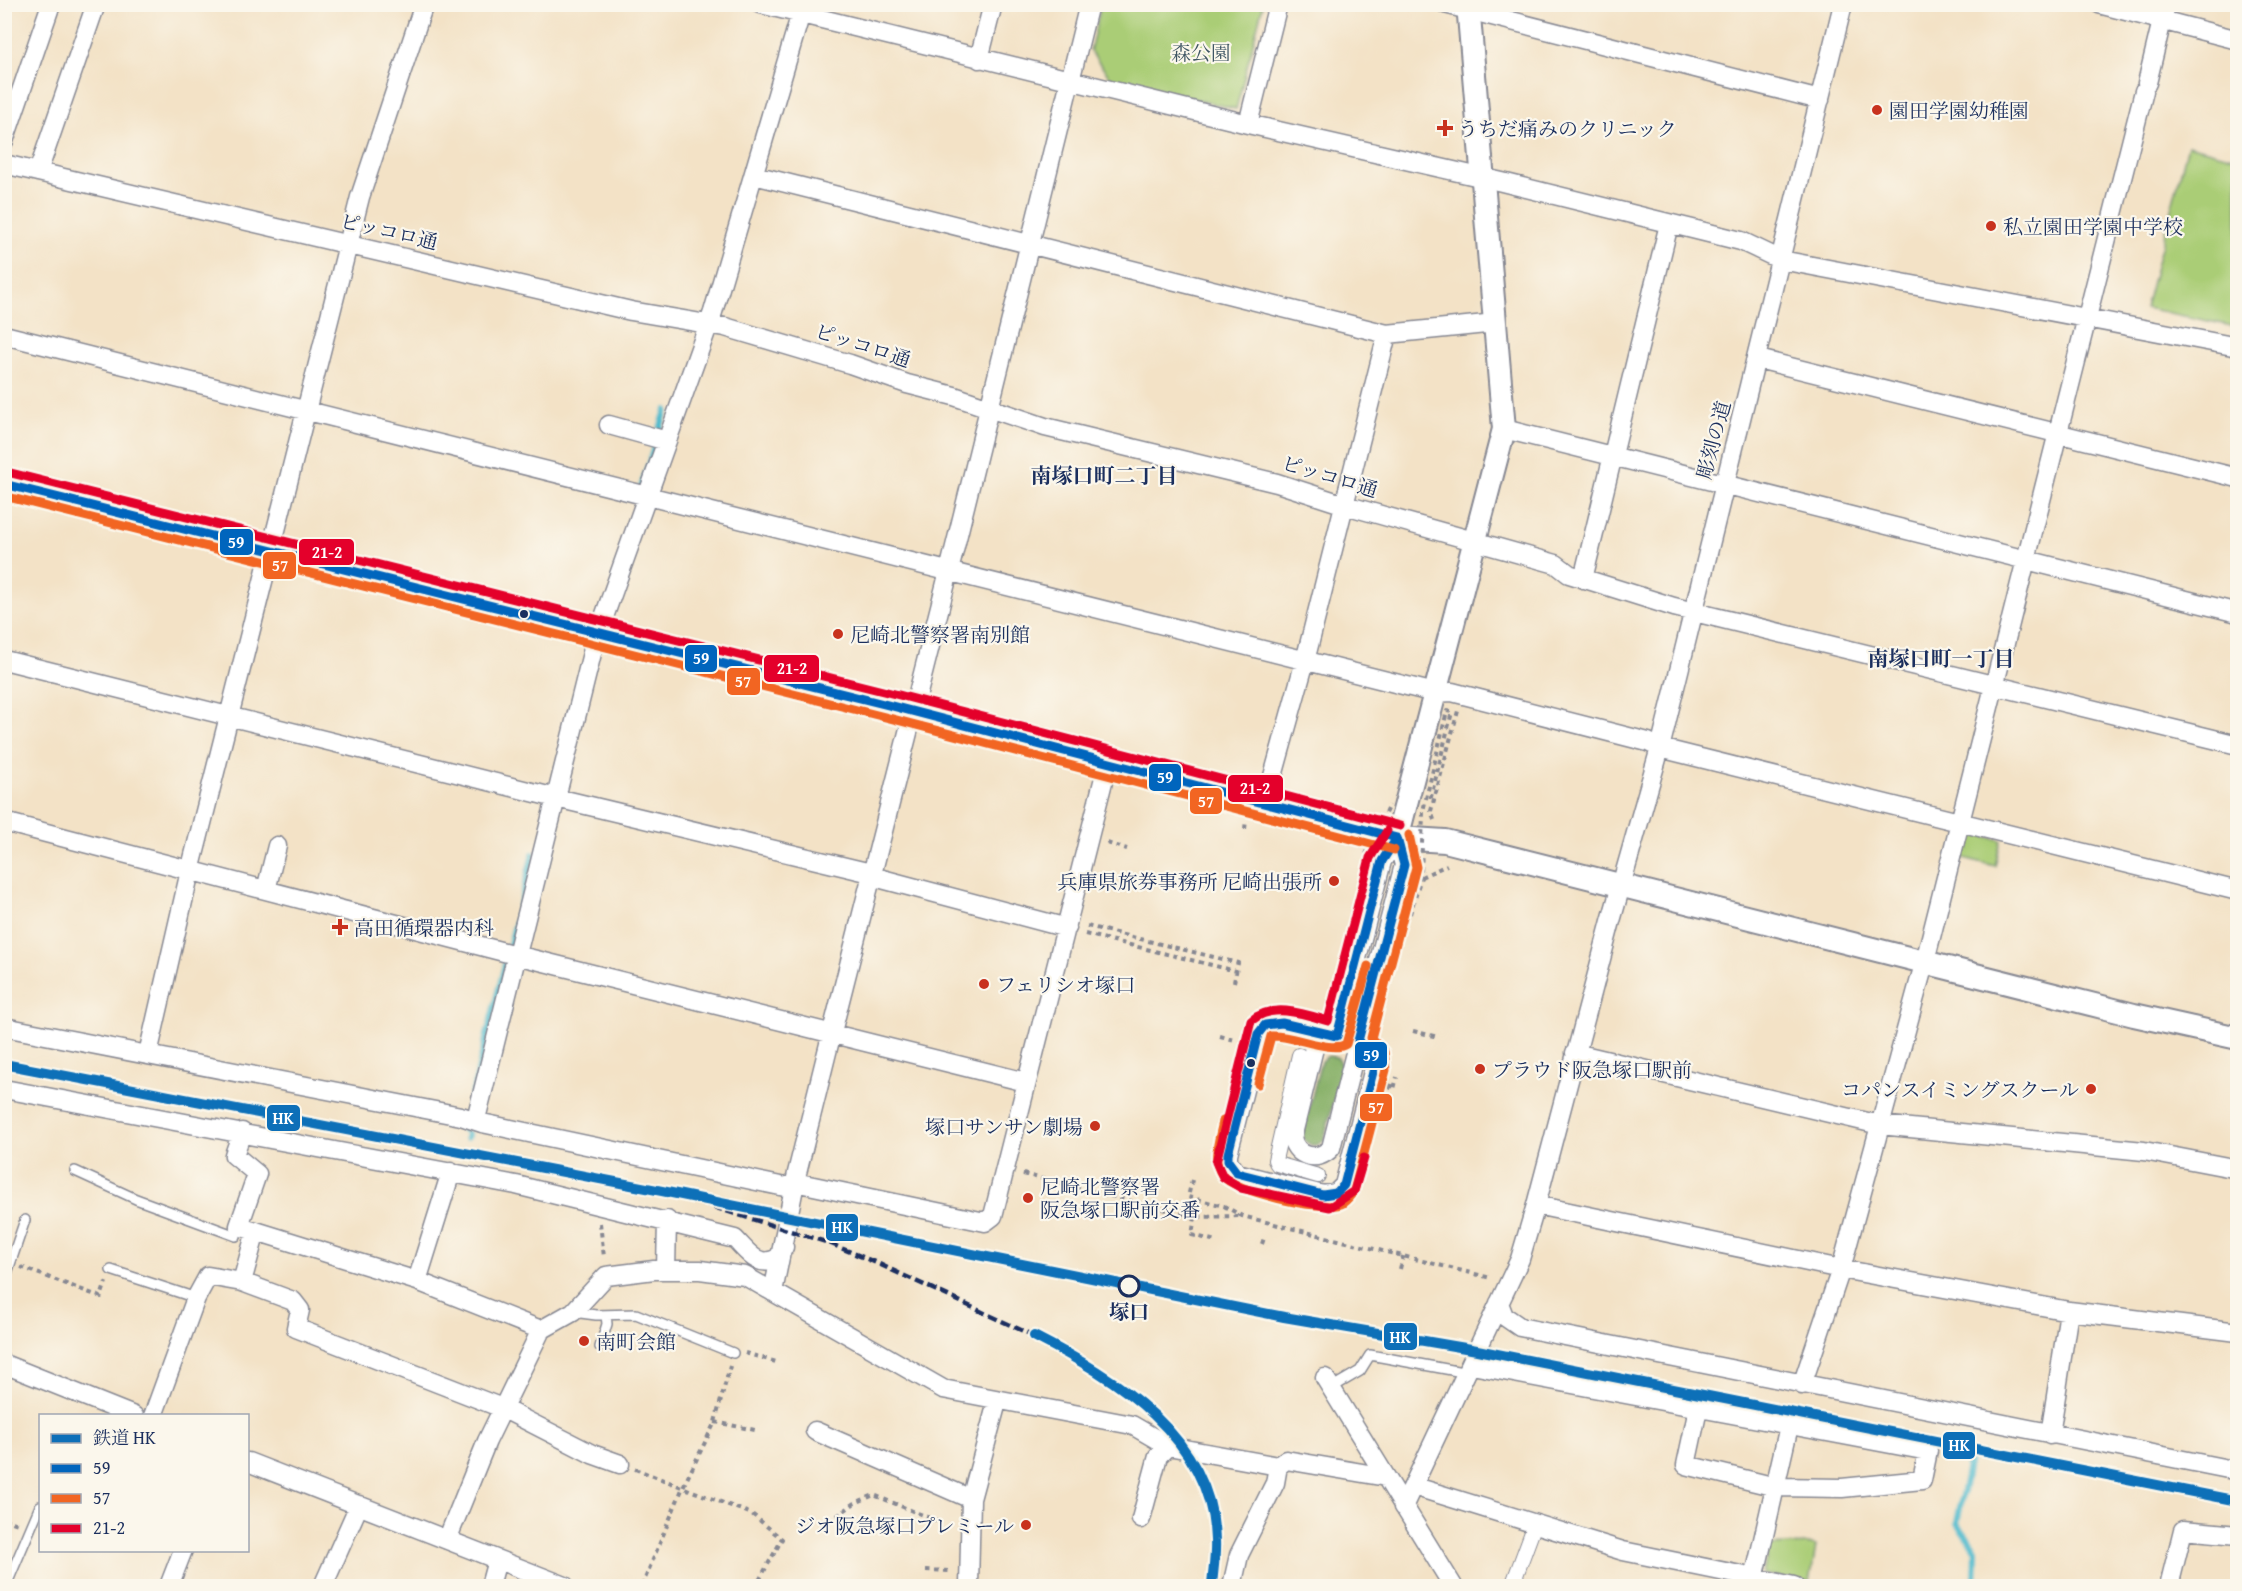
<svg xmlns="http://www.w3.org/2000/svg" width="2242" height="1591" viewBox="0 0 2242 1591" font-family="'Gentium Book Plus','Noto Serif JP',serif">
  <rect width="100%" height="100%" fill="#fbf7ec"/>
  <filter id="ink" filterUnits="userSpaceOnUse"><feTurbulence type="fractalNoise" baseFrequency=".0167" numOctaves="2"/><feDisplacementMap in="SourceGraphic" scale="12" xChannelSelector="R" yChannelSelector="G"/><feConvolveMatrix kernelMatrix="1 2 1 2 8 2 1 2 1" color-interpolation-filters="sRGB"/></filter>
  <filter id="wash" filterUnits="userSpaceOnUse"><feTurbulence type="fractalNoise" baseFrequency=".008" numOctaves="4" result="noise"/><feDisplacementMap in="SourceGraphic" scale="24" xChannelSelector="R" yChannelSelector="G"/><feGaussianBlur stdDeviation="1.35" result="paint"/><feColorMatrix in="noise" values="0 0 0 0 0 0 0 0 0 0 0 0 0 0 0 0 0 1.4 0 .05"/><feComposite in="paint" operator="in"/></filter>
  <g filter="url(#wash)">
    <rect width="100%" height="100%" fill="#f3e2c6"/>
    <path fill="#aacd76" stroke="#627e6a" stroke-width="1.5" d="M1101 5H1263L1236 109 1112 80 1090 51Z
      M2188 145 2237 158V327L2145 308Z
      M1971 833 2001 840 1995 866 1960 857 1965 836Z
      M1807 1544 1816 1546 1810 1582 1763 1574 1769 1546Z"/>
    <path fill="#87b067" stroke="#517062" stroke-width="1.5" d="M1328 1056 1337 1057 1342 1067 1324 1140 1317 1145H1311L1304 1140 1303 1132 1321 1061Z"/>
    <g fill="none" stroke-linecap="round" stroke-linejoin="round">
      <path stroke="#51bbcd" stroke-width="6" d="M641 488 666 410
        M463 1130 533 854
        M467 1138 468 1134
        M1969 1459 1957 1523 1976 1549 1975 1586"/>
    </g>
  </g>
  <g filter="url(#ink)">
    <g fill="none" stroke-linecap="round" stroke-linejoin="round">
      <defs>
        <path id="service" d="M75 1171 136 1199 236 1236
          M111 1270 196 1298
          M4 1282 25 1220
          M573 1312 596 1315 636 1314 733 1353
          M600 1347 607 1324 606 1315
          M1331 1388 1360 1371 1370 1355 1468 1373
          M6 1586 40 1506"/>
        <path id="pedestrian" d="M1299 1055 1275 1160 1277 1164 1318 1176
          M1512 1586 1535 1524"/>
        <path id="minor" d="M761 4 1248 124 1502 182 1741 241 1781 260 2238 347
          M1445 4 1820 100
          M2099 4 2238 40
          M979 59 993 4
          M2147 83 2166 4
          M1248 124 1278 4
          M4 141 51 4
          M4 164 631 311 725 327 850 364 907 384 954 396 1045 427 1277 483 1345 505 1556 564 1569 574 1674 607 2238 745
          M38 172 96 4
          M754 175 1387 334 1496 323
          M4 335 1435 693 1452 692 1648 742 1660 748 2238 891
          M1758 359 2238 478
          M609 425 667 441
          M1504 429 2238 613
          M1583 579 1669 224
          M4 660 544 795 871 873 882 879 1067 928
          M1265 805 1305 661 1387 334
          M4 822 504 952 1026 1082
          M1397 838 1404 865 1358 1041 1373 1057 1374 1068 1344 1185 1336 1193 1323 1195 1237 1173 1228 1161V1154L1258 1034 1265 1025 1282 1023 1337 1036 1382 861Z
          M266 890 277 846
          M4 1027 461 1116 482 1123 785 1187 795 1183 804 1184 985 1222 993 1216 1108 762
          M1337 1036 1358 1041 1331 1148C1318 1162 1297 1158 1292 1138L1314 1048 1322 1038Z
          M1575 1053 1880 1125 2144 1151 2238 1169
          M148 1054 190 871 360 197 424 4
          M4 1089 516 1185 735 1239C748 1252 758 1269 778 1258L784 1247
          M476 1119 594 645 713 312 803 6
          M242 1132 234 1155 257 1174 239 1226 256 1231 242 1282
          M1536 1205 1841 1269 2069 1311 2238 1332
          M256 1231 417 1281 541 1330
          M666 1270 667 1220
          M417 1281 451 1172
          M773 1292 797 1173 832 1032 949 571 1089 4
          M1499 1303 1504 1316 1520 1327 2238 1471
          M4 1364 134 1416
          M1472 1365 1928 1451 1922 1480 1842 1488 1776 1487 1686 1465 1698 1409
          M1325 1378 1453 1586
          M1802 1385 1841 1269 1927 953 2144 91
          M153 1416 196 1298 208 1276 242 1282 293 1301 300 1310 296 1328 502 1408 592 1454 620 1464
          M815 1431 971 1499
          M2050 1435 2069 1311
          M248 1462 565 1586
          M1413 1486 1623 1551 1794 1586
          M1403 1507 1520 1259 1536 1205 1611 921 1660 748 1843 4
          M1141 1519 1158 1456 1168 1446
          M447 1540 487 1441 541 1330 573 1312 606 1276 654 1270H700L745 1276 943 1389 1132 1425 1168 1446 1278 1466 1286 1460 1386 1477
          M1754 1579 1789 1426
          M169 1586 183 1550
          M323 1586 359 1505
          M490 1586 497 1560
          M969 1586 971 1499 997 1402
          M1232 1586 1239 1555 1275 1483 1278 1466
          M2169 1586 2183 1530 2238 1535"/>
        <path id="tertiary" d="M4 484 896 707 1397 838 1445 841 2134 1015 2238 1038
          M1397 838 1504 429 1468 4"/>
      </defs>
      <use href="#service" stroke="#878892" stroke-width="12"/>
      <use href="#pedestrian" stroke="#878892" stroke-width="16"/>
      <use href="#minor" stroke="#878892" stroke-width="21"/>
      <use href="#tertiary" stroke="#878892" stroke-width="26"/>
      <path stroke="#878892" stroke-width="4" stroke-dasharray="4.5 4.5" stroke-linecap="butt" d="M1434 820 1431 811 1458 711
        M1245 829 1246 820
        M1107 843 1127 849
        M1421 877 1447 865
        M1087 926 1238 963 1234 982
        M1085 934 1236 971
        M1413 1031 1438 1037
        M1220 1036 1235 1040V1038
        M1392 1084 1391 1088 1394 1089 1397 1077
        M1023 1174 1195 1217 1241 1216
        M1192 1180 1188 1197 1224 1206 1242 1216 1491 1278
        M1195 1217 1192 1235 1216 1241
        M600 1223 604 1257
        M1262 1244 1264 1238
        M21 1267 101 1297 106 1282
        M1400 1269 1403 1256
        M745 1353 776 1362
        M715 1422 755 1430
        M635 1469 752 1514 782 1539 756 1586
        M837 1516 855 1503 874 1495 937 1521
        M4 1519 18 1524
        M926 1570 950 1571
        M642 1586 683 1487 715 1422 730 1366"/>
      <use href="#service" stroke="#fff" stroke-width="9"/>
      <use href="#pedestrian" stroke="#fff" stroke-width="14"/>
      <use href="#minor" stroke="#fff" stroke-width="18"/>
      <use href="#tertiary" stroke="#fff" stroke-width="22"/>
      <path stroke="#1b2f5e" stroke-width="4.5" stroke-dasharray="9 4.5" stroke-linecap="butt" d="M662 1191 829 1243 879 1264 1034 1336"/>
      <path stroke="#878892" stroke-width="4" stroke-dasharray="4.5 4.5" stroke-linecap="butt" d="M1366 854 1389 805
        M1410 914 1421 877 1423 811 1447 711 1452 712 1430 801H1434"/>
      <defs>
        <path id="bus-1" d="M4 484 896 707 1397 838
          M1397 838 1404 865 1358 1041 1373 1057 1374 1068 1344 1185 1336 1193 1323 1195 1237 1173 1228 1161V1154L1258 1034 1265 1025 1282 1023 1337 1036 1382 861Z"/>
        <path id="bus-2" d="M4 496 893 719 1394 850
          M1258 1084 1271 1036C1291 1034 1332 1054 1346 1044L1368 966
          M1223 1121C1220 1138 1211 1159 1222 1175 1232 1191 1323 1212 1341 1204 1346 1202 1350 1196 1354 1191L1386 1070 1384 1052 1371 1038 1416 867 1409 835"/>
        <path id="bus-3" d="M7 472 899 695 1400 826
          M1364 1158 1354 1191 1330 1207 1241 1188 1223 1177 1216 1162 1251 1021C1272 1002 1305 1014 1328 1021L1370 858 1387 831"/>
      </defs>
      <use href="#bus-1" stroke="#fbf7ec" stroke-width="14"/>
      <use href="#bus-2" stroke="#fbf7ec" stroke-width="14"/>
      <use href="#bus-3" stroke="#fbf7ec" stroke-width="14"/>
      <use href="#bus-1" stroke="#0065bd" stroke-width="9"/>
      <use href="#bus-2" stroke="#f26522" stroke-width="9"/>
      <use href="#bus-3" stroke="#e4002b" stroke-width="9"/>
      <defs>
        <path id="rail-1" d="M4 1064 662 1191 1284 1317 1477 1350 2238 1501
          M1034 1336C1116 1378 1212 1437 1215 1540 1216 1555 1213 1571 1212 1586"/>
      </defs>
      <use href="#rail-1" stroke="#fbf7ec" stroke-width="15"/>
      <use href="#rail-1" stroke="#0d6fb8" stroke-width="10"/>
    </g>
  </g>
  <g fill="#c8321e" stroke="#fbf7ec" stroke-width="2">
    <circle cx="1877" cy="110" r="6"/>
    <path d="M1442 119h6v6h6v6h-6v6h-6v-6h-6v-6h6z"/>
    <circle cx="1991" cy="226" r="6"/>
    <circle cx="838" cy="634" r="6"/>
    <circle cx="1334" cy="881" r="6"/>
    <path d="M337 918h6v6h6v6h-6v6h-6v-6h-6v-6h6z"/>
    <circle cx="984" cy="984" r="6"/>
    <circle cx="1480" cy="1069" r="6"/>
    <circle cx="2091" cy="1089" r="6"/>
    <circle cx="1095" cy="1126" r="6"/>
    <circle cx="1028" cy="1198" r="6"/>
    <circle cx="584" cy="1341" r="6"/>
    <circle cx="1026" cy="1525" r="6"/>
  </g>
  <g fill="#1b2f5e" stroke="#fbf7ec" stroke-width="2">
    <circle cx="524" cy="614" r="5"/>
    <circle cx="1251" cy="1063" r="5"/>
  </g>
  <circle fill="#fbf7ec" stroke="#1b2f5e" stroke-width="3" cx="1129" cy="1286" r="10"/>
  <g text-anchor="middle" dominant-baseline="central" stroke-width="4.5" stroke-linejoin="round" paint-order="stroke">
    <g font-size="20" fill="#3f5664" stroke="#fbf7ec">
      <text x="1201" y="52">森公園</text>
    </g>
    <g font-size="20" fill="#1b2f5e" stroke="#fbf7ec" text-anchor="start">
      <text x="1889" y="110">園田学園幼稚園</text>
      <text x="1458" y="128">うちだ痛みのクリニック</text>
      <text x="2003" y="226">私立園田学園中学校</text>
      <text x="850" y="634">尼崎北警察署南別館</text>
      <text x="1322" y="881" text-anchor="end">兵庫県旅券事務所 尼崎出張所</text>
      <text x="354" y="927">高田循環器内科</text>
      <text x="996" y="984">フェリシオ塚口</text>
      <text x="1492" y="1069">プラウド阪急塚口駅前</text>
      <text x="2079" y="1089" text-anchor="end">コパンスイミングスクール</text>
      <text x="1083" y="1126" text-anchor="end">塚口サンサン劇場</text>
      <text x="1040" y="1186">尼崎北警察署<tspan x="1040" dy="23">阪急塚口駅前交番</tspan></text>
      <text x="596" y="1341">南町会館</text>
      <text x="1014" y="1525" text-anchor="end">ジオ阪急塚口プレミール</text>
    </g>
    <g font-size="20" fill="#1b2f5e" stroke="#fbf7ec">
      <text transform="translate(389 231) rotate(13)">ピッコロ通</text>
      <text transform="translate(863 345) rotate(18)">ピッコロ通</text>
      <text transform="translate(1713 440) rotate(-75)">彫刻の道</text>
      <text transform="translate(1330 476) rotate(17)">ピッコロ通</text>
    </g>
    <g font-size="20" font-weight="bold" fill="#1b2f5e" stroke="#fbf7ec">
      <text x="1129" y="1311">塚口</text>
    </g>
    <g font-size="21" font-weight="bold" fill="#1b2f5e" stroke="#fbf7ec">
      <text x="1104" y="475">南塚口町二丁目</text>
      <text x="1941" y="658">南塚口町一丁目</text>
    </g>
  </g>
  <g stroke="#fbf7ec" stroke-width="2">
    <rect x="219" y="528" width="35" height="28" rx="6" fill="#0065bd"/>
    <rect x="298" y="538" width="57" height="28" rx="6" fill="#e4002b"/>
    <rect x="262" y="551" width="35" height="29" rx="6" fill="#f26522"/>
    <rect x="684" y="644" width="34" height="29" rx="6" fill="#0065bd"/>
    <rect x="763" y="654" width="57" height="29" rx="6" fill="#e4002b"/>
    <rect x="726" y="667" width="35" height="29" rx="6" fill="#f26522"/>
    <rect x="1148" y="763" width="34" height="29" rx="6" fill="#0065bd"/>
    <rect x="1227" y="774" width="57" height="29" rx="6" fill="#e4002b"/>
    <rect x="1189" y="787" width="34" height="28" rx="6" fill="#f26522"/>
    <rect x="1354" y="1041" width="34" height="28" rx="6" fill="#0065bd"/>
    <rect x="1359" y="1093" width="34" height="29" rx="6" fill="#f26522"/>
    <rect x="266" y="1104" width="35" height="28" rx="6" fill="#0d6fb8"/>
    <rect x="825" y="1213" width="34" height="29" rx="6" fill="#0d6fb8"/>
    <rect x="1383" y="1322" width="35" height="29" rx="6" fill="#0d6fb8"/>
    <rect x="1942" y="1431" width="34" height="29" rx="6" fill="#0d6fb8"/>
  </g>
  <g font-size="16" text-anchor="middle" font-weight="bold" fill="#fff">
    <text x="236" y="548">59</text>
    <text x="327" y="558">21-2</text>
    <text x="280" y="571">57</text>
    <text x="701" y="664">59</text>
    <text x="792" y="674">21-2</text>
    <text x="743" y="687">57</text>
    <text x="1165" y="783">59</text>
    <text x="1255" y="794">21-2</text>
    <text x="1206" y="807">57</text>
    <text x="1371" y="1061">59</text>
    <text x="1376" y="1113">57</text>
    <text x="283" y="1124">HK</text>
    <text x="842" y="1233">HK</text>
    <text x="1400" y="1343">HK</text>
    <text x="1959" y="1451">HK</text>
  </g>
  <rect width="2242" height="1591" fill="none" stroke="#fbf7ec" stroke-width="24"/>
  <rect x="39" y="1414" width="210" height="138" fill="#fbf7ec" stroke="#a1a7b3" stroke-width="1.5"/>
  <rect x="51" y="1434" width="30" height="9" fill="#0d6fb8" stroke="#a1a7b3" stroke-width="1.5"/>
  <text x="93" y="1444" font-size="18" fill="#1b2f5e">鉄道 HK</text>
  <rect x="51" y="1464" width="30" height="9" fill="#0065bd" stroke="#a1a7b3" stroke-width="1.5"/>
  <text x="93" y="1474" font-size="18" fill="#1b2f5e">59</text>
  <rect x="51" y="1494" width="30" height="9" fill="#f26522" stroke="#a1a7b3" stroke-width="1.5"/>
  <text x="93" y="1504" font-size="18" fill="#1b2f5e">57</text>
  <rect x="51" y="1524" width="30" height="9" fill="#e4002b" stroke="#a1a7b3" stroke-width="1.5"/>
  <text x="93" y="1534" font-size="18" fill="#1b2f5e">21-2</text>
</svg>
